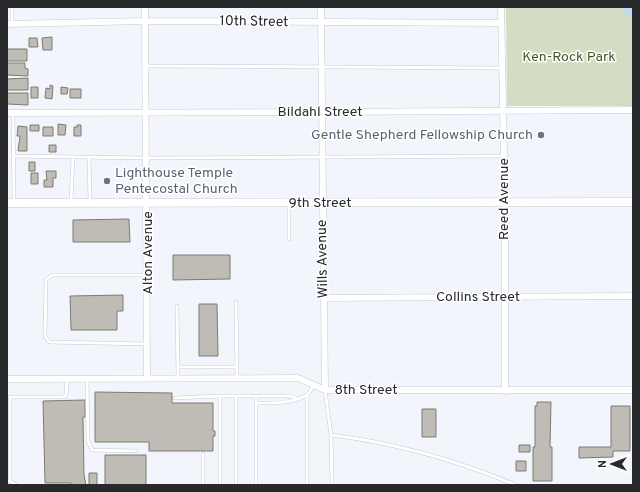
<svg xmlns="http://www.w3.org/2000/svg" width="640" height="492" viewBox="0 0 640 492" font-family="Overpass,sans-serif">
  <rect width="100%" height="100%" fill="#f2f6fc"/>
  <path fill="#d3ddc2" d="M506 7H633V106H507Z"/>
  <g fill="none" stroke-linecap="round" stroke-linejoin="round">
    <path stroke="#c2d7f1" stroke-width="11" d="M628 7 633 12"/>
  </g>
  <path fill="#bfbbb5" stroke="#7d7a74" d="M52 37V50H43L42 38Z
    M29 38H37L38 47H29Z
    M7 49H27V61H7Z
    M7 63H25V68L28 69V76L7 75Z
    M28 78V90H7V79Z
    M50 85 53 86 52 99 45 98 46 88 50 89Z
    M31 87H38V98H31Z
    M61 87 68 88 67 94H61Z
    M70 89H81V98H70Z
    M7 93H28V105L7 104Z
    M58 124 66 125 65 135H58Z
    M30 125H39V131H30Z
    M77 125H81V136H74V127H77Z
    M18 126 27 127V151H18L20 136H17Z
    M43 127H53V136H43Z
    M49 145H56V152H49Z
    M29 162H35V171H29Z
    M46 171H56V178H53V187H44V180H47Z
    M31 173H38V184H31Z
    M129 219 130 242H73V220Z
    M173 255H230V279L173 280Z
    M123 295V311H117V330H71L70 296Z
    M199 304H217L218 356H199Z
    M95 392 172 393V403H213V431H215V436H213V451H149V442H95Z
    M85 400V417H83L84 475 86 485H72L71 483H45L43 401Z
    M537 402H551L550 447H552V481H533V447H535V406H537Z
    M611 406H630V451H613V457L579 458V447H611Z
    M422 409H436V437H422Z
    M519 445H530V452H519Z
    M105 455H146V485H105Z
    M516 461H526V471H516Z
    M89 473H97V485H89Z"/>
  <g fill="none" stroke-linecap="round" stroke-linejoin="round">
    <defs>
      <path id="lane" d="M12 7V24
        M146 66 502 68
        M13 113 14 201
        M13 156 147 158 503 156
        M89 157 90 202
        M71 201 73 157
        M289 239V203
        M146 275H52L46 280 45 336 49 342 147 344
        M236 302 237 378
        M177 306 178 378
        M178 367H237
        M87 379 88 441 92 450 136 451
        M325 390 331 435 332 485
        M256 396H291L296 398
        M175 398 220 396
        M331 435C396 443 456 460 516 485
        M203 454V485
        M7 481H10V397H63L66 396 67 379
        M10 481 16 485
        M220 485V396H256V403
        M236 485V396
        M256 485V403C272 403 292 404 307 395 310 393 312 387 314 384
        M307 485V395"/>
      <path id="street" d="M145 7 147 378
        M321 7 325 390
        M501 7 505 203V391
        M7 24 146 21 501 23
        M7 113 322 112 633 110
        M324 298 633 296
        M7 379 298 378 325 390H633"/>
      <path id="secondary" d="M7 203 633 202"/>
    </defs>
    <use href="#lane" stroke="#c5c9cf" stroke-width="4"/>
    <use href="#street" stroke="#c5c9cf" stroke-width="7"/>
    <use href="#secondary" stroke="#c5c9cf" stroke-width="9"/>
    <use href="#lane" stroke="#fff" stroke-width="3"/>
    <use href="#street" stroke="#fff" stroke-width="6"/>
    <use href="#secondary" stroke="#fff" stroke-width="8"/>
  </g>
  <g fill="#6b7280" stroke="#fff" stroke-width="1.5">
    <circle cx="541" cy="135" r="4"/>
    <circle cx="107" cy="181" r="4"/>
  </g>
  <g text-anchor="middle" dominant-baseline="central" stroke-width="3" stroke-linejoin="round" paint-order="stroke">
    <g font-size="14" fill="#27292b" stroke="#fff">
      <text transform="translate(254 22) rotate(1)">10th Street</text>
      <text x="320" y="112">Bildahl Street</text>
      <text transform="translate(504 199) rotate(-90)">Reed Avenue</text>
      <text x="320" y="203">9th Street</text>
      <text transform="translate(148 253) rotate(-90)">Alton Avenue</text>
      <text transform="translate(323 259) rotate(-91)">Wills Avenue</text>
      <text x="478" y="297">Collins Street</text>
      <text x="366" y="390">8th Street</text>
    </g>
    <g font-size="14" fill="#475526" stroke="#fff">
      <text x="569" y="57">Ken-Rock Park</text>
    </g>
    <g font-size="14" fill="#5b616d" stroke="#fff" text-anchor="end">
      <text x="533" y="135">Gentle Shepherd Fellowship Church</text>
      <text x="115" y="173" text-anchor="start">Lighthouse Temple<tspan x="115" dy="16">Pentecostal Church</tspan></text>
    </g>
  </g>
  <rect width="640" height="492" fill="none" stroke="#27292b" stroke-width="16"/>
  <g transform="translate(612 464) rotate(270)" stroke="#ffffff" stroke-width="3" paint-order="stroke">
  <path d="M0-3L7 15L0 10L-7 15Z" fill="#27292b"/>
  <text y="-6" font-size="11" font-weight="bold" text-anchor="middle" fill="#27292b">N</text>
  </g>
</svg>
